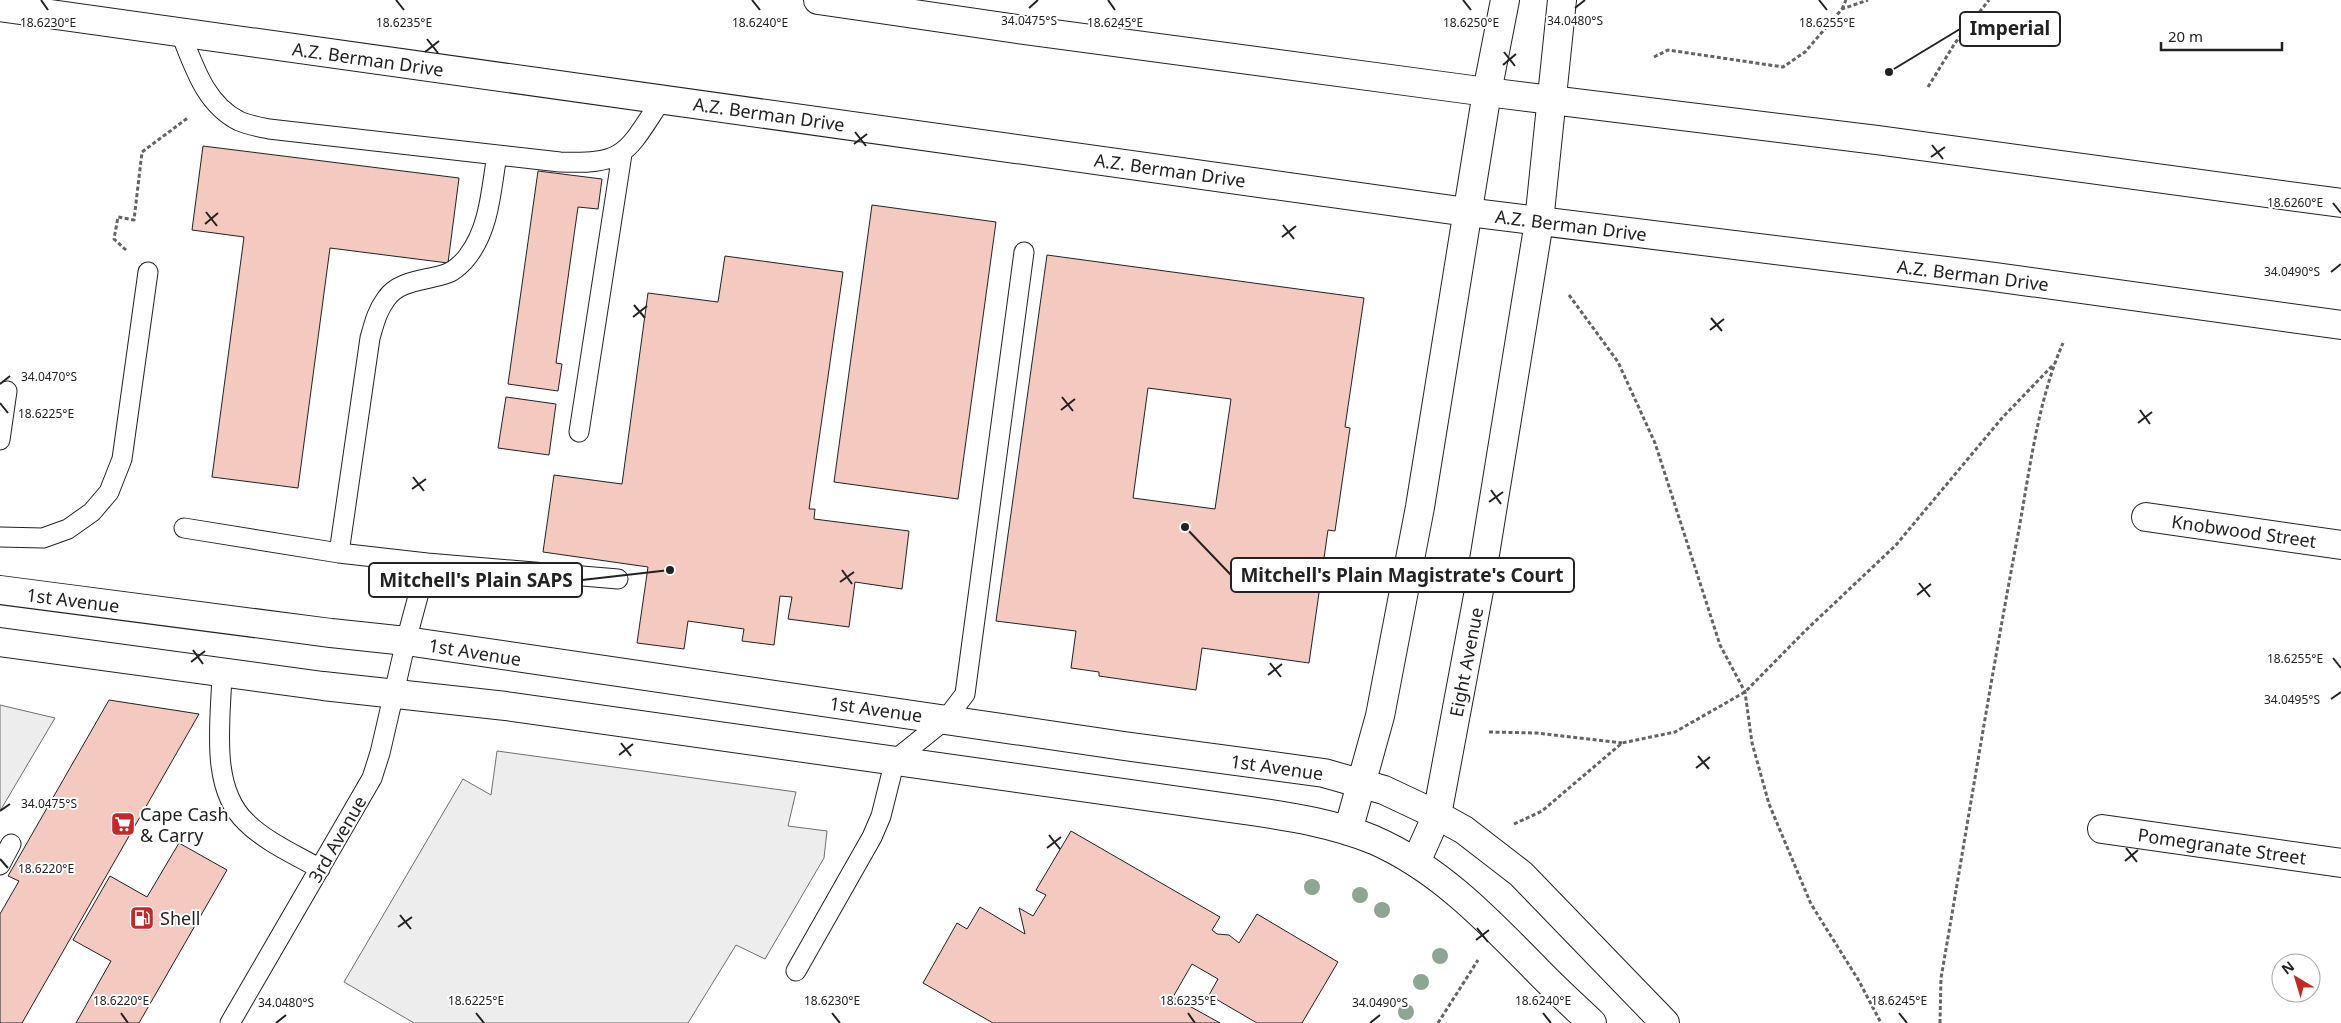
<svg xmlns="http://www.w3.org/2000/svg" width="2341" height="1023" viewBox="0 0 2341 1023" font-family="'Noto Sans',sans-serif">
  <rect width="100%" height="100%" fill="#fff"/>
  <path fill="#ededed" stroke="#6f6f6f" d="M0 705 55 718 0 811Z
    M497 751 796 792 788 826 827 831 824 858 765 959 736 945 688 1023H414L344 982 463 779 491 795Z"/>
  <path fill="#f3c9c0" stroke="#222" fill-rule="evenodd" d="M203 146 459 178 448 263 330 248 298 488 212 477 244 237 192 230Z
    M538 171 602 179 598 209 578 207 556 363 562 364 558 391 508 384Z
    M872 205 996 222 958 499 834 482Z
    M1047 255 1364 298 1345 427 1350 428 1335 531 1328 530 1309 663 1202 648 1196 690 1099 676V672L1071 668 1076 631 996 621ZM1148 388 1231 399 1215 509 1133 498Z
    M725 256 843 272 809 509H815L814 519 909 531 902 589 855 582 849 627 788 619 792 597 780 596 774 645 742 641 744 629 688 621 684 649 637 643 648 567 543 552 554 475 622 484 648 293 718 302Z
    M506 397 556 404 549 455 498 448Z
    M109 700 199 714 22 1023H0V914L19 881 8 876Z
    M1071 831 1220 917 1212 930 1217 934 1229 935 1239 943 1257 914 1338 962 1302 1023H1257L1209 995 1218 979 1192 964 1173 997 1220 1023H993L923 983 957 923 967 929 980 907 1025 934 1019 908 1033 916 1046 895 1036 890Z
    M179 843 227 870 139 1023H76L111 961 73 940 110 876 147 897Z"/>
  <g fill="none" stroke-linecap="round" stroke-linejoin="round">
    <defs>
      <path id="service" d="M181 34C194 66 205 104 239 121 248 125 259 127 269 129L560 162C627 165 627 151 662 99
        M579 432 622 154
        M0 440 7 391
        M184 528 339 553 427 563 406 641 380 753 372 778 230 1023
        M0 537 43 538 68 529 92 512 109 492 122 459 148 272
        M339 553 370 338C374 324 377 311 386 299 399 279 428 281 448 273 454 271 464 262 468 256 490 227 491 189 497 155
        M427 563 618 579
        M222 673C221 719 209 787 246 822 266 842 296 855 320 869
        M0 865 11 844
        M796 971 872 837 881 816 895 760 946 719 965 694 1024 252"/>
      <path id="minor" d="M2146 517 2341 545
        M2102 829 2341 863"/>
      <path id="tertiary" d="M0 590 331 633 406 641 1124 746 1324 773 1384 790 1437 815 1464 830 1521 874 1665 1023
        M0 642 323 686 506 706 1251 811C1293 817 1335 824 1374 840 1438 868 1486 918 1534 967 1552 986 1572 1004 1592 1023
        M1348 831 1380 716 1420 507 1487 92 1505 0
        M1416 862 1437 815 1480 585 1539 222 1562 0"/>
      <path id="secondary" d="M818 0 1017 29 1487 92 1877 140 2341 203
        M0 7 1467 212 1987 276 2341 325"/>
    </defs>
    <use href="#service" stroke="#222" stroke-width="21"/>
    <use href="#minor" stroke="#222" stroke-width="30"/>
    <use href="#tertiary" stroke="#222" stroke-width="30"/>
    <use href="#secondary" stroke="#222" stroke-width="30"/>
    <path stroke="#646464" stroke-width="3" stroke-dasharray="4 2.5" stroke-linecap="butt" d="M1842 9 1846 0
      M1654 57 1668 50 1783 67 1805 52 1842 9 1868 0
      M1928 87 1955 43 1989 0
      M126 250 114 239 118 217 134 220 142 152 189 117
      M1569 295 1618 362 1655 443 1720 645 1745 692 1752 743 1769 804 1811 904 1859 981 1881 1023
      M1489 732 1537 733 1622 743
      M1514 824 1542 811 1622 743 1675 732 1745 692 1805 631 1896 545 2002 418 2054 364
      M1438 1023 1478 960
      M1940 1023 1941 978C1966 834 1989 689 2016 545 2029 478 2036 405 2063 343"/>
    <use href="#service" stroke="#fff" stroke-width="19"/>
    <use href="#minor" stroke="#fff" stroke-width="28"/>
    <use href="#tertiary" stroke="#fff" stroke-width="28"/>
    <use href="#secondary" stroke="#fff" stroke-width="28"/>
  </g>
  <g fill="#8da692">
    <circle cx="1312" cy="887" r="8"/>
    <circle cx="1360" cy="895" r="8"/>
    <circle cx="1382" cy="910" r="8"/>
    <circle cx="1440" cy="956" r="8"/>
    <circle cx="1421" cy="982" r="8"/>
    <circle cx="1406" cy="1012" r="8"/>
  </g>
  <path fill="none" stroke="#222" stroke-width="2" d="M41 0 48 10M396 0 404 10M752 0 760 10M1108 0 1115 10M1463 0 1471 10M1819 0 1827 10M1029 8 1038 0M1575 8 1585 0M427 39 438 53M425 52 439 41M1504 52 1515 66M1503 65 1516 54M855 132 866 146M854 144 867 134M1932 145 1943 159M1931 157 1945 147M2333 203 2341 213M206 212 217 226M205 224 218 213M1283 225 1294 239M1282 237 1296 226M2331 272 2341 264M634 305 645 318M633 317 647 306M1711 318 1722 331M1710 330 1724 319M0 384 10 376M1062 397 1073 411M0 403 8 413M1061 410 1075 399M2140 410 2150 424M2138 423 2152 412M413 477 424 491M412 489 426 479M1491 490 1501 504M1489 502 1503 492M842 570 852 584M840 582 854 572M1919 583 1930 597M1917 595 1931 584M193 650 203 664M2333 658 2341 668M191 662 205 651M1270 663 1281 677M1268 675 1282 664M2331 699 2341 692M621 743 631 756M619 755 633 744M1698 756 1709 769M1696 768 1710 757M0 811 10 804M1049 835 1060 849M1047 848 1061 837M2126 848 2137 862M0 859 8 868M2125 861 2138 850M400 915 411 929M398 927 412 917M1477 928 1488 942M1476 940 1489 930M121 1013 128 1023M476 1013 484 1023M832 1013 840 1023M1188 1013 1195 1023M1543 1013 1551 1023M1899 1013 1907 1023M276 1023 286 1015M1370 1023 1380 1015"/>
  <defs>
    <symbol id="supermarket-square" viewBox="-11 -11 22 22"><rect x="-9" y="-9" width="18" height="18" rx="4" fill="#c62828" stroke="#fff"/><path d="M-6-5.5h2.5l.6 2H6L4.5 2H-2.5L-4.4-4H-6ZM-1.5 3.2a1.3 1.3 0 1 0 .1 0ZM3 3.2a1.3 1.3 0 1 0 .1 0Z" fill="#fff"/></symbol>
    <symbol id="fuel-square" viewBox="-11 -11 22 22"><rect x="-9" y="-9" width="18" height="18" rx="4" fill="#c62828" stroke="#fff"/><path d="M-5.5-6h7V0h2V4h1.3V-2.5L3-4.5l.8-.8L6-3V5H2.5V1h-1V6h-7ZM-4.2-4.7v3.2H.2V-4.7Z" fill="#fff"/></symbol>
  </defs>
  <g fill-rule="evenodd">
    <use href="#supermarket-square" x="109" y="810" width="28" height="28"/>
    <use href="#fuel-square" x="128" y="904" width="28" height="28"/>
  </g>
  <g text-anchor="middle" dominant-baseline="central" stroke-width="4" stroke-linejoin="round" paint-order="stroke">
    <g font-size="18" fill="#222" stroke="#fff">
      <text transform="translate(368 59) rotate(8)">A.Z. Berman Drive</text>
      <text transform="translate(769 114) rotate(8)">A.Z. Berman Drive</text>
      <text transform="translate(1170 170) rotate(8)">A.Z. Berman Drive</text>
      <text transform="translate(1571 225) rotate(7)">A.Z. Berman Drive</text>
      <text transform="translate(1973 275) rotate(7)">A.Z. Berman Drive</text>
      <text transform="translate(2244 531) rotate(8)">Knobwood Street</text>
      <text transform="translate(73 600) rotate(7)">1st Avenue</text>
      <text transform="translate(475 652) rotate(9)">1st Avenue</text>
      <text transform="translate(1466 662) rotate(-79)">Eight Avenue</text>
      <text transform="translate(876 709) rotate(8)">1st Avenue</text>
      <text transform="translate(1277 767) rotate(8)">1st Avenue</text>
      <text transform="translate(337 839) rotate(-60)">3rd Avenue</text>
      <text transform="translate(2222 846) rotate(8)">Pomegranate Street</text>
    </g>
    <g font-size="18" fill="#222" stroke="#fff" text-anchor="start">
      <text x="140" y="814">Cape Cash<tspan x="140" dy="21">&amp; Carry</tspan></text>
      <text x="160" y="918">Shell</text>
    </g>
  </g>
  <g font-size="12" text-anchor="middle" fill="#222" stroke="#fff" stroke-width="4" stroke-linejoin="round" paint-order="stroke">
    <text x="1029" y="25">34.0475°S</text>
    <text x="1575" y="25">34.0480°S</text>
    <text x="1115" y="27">18.6245°E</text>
    <text x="48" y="27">18.6230°E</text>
    <text x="404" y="27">18.6235°E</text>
    <text x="760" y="27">18.6240°E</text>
    <text x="1471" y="27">18.6250°E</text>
    <text x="1827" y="27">18.6255°E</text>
    <text x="2295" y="207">18.6260°E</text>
    <text x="2292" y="276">34.0490°S</text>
    <text x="49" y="381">34.0470°S</text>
    <text x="46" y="418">18.6225°E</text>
    <text x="2295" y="663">18.6255°E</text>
    <text x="2292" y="704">34.0495°S</text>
    <text x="49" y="808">34.0475°S</text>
    <text x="46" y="873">18.6220°E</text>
    <text x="121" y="1005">18.6220°E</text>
    <text x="476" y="1005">18.6225°E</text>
    <text x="832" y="1005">18.6230°E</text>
    <text x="1188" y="1005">18.6235°E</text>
    <text x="1543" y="1005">18.6240°E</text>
    <text x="1899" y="1005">18.6245°E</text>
    <text x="286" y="1007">34.0480°S</text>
    <text x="1380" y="1007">34.0490°S</text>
  </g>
  <path fill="none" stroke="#222" stroke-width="2" d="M1889 72L1960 29M1185 527L1231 575M670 570L582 580"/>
  <g fill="#222" stroke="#fff" stroke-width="2">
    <circle cx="1889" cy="72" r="5"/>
    <circle cx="1185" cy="527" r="5"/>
    <circle cx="670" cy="570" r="5"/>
  </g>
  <g fill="#fff" stroke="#222" stroke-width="2">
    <rect x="1960" y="12" width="100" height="34" rx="5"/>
    <rect x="1231" y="558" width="343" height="34" rx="5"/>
    <rect x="369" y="563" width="213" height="34" rx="5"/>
  </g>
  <g font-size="19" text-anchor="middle" font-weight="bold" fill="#222">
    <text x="2010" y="35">Imperial</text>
    <text x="1402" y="582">Mitchell's Plain Magistrate's Court</text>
    <text x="476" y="587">Mitchell's Plain SAPS</text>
  </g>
  <g transform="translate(2296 978) rotate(322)"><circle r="24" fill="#ffffff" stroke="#a7a7a7"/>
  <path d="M0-4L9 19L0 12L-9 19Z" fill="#c62828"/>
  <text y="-8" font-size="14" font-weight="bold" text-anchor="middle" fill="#222222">N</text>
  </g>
  <path d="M2161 42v8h121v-8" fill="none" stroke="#222222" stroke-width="2.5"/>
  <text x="2168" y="42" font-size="15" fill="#222222" stroke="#ffffff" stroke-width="4" paint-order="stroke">20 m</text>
</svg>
